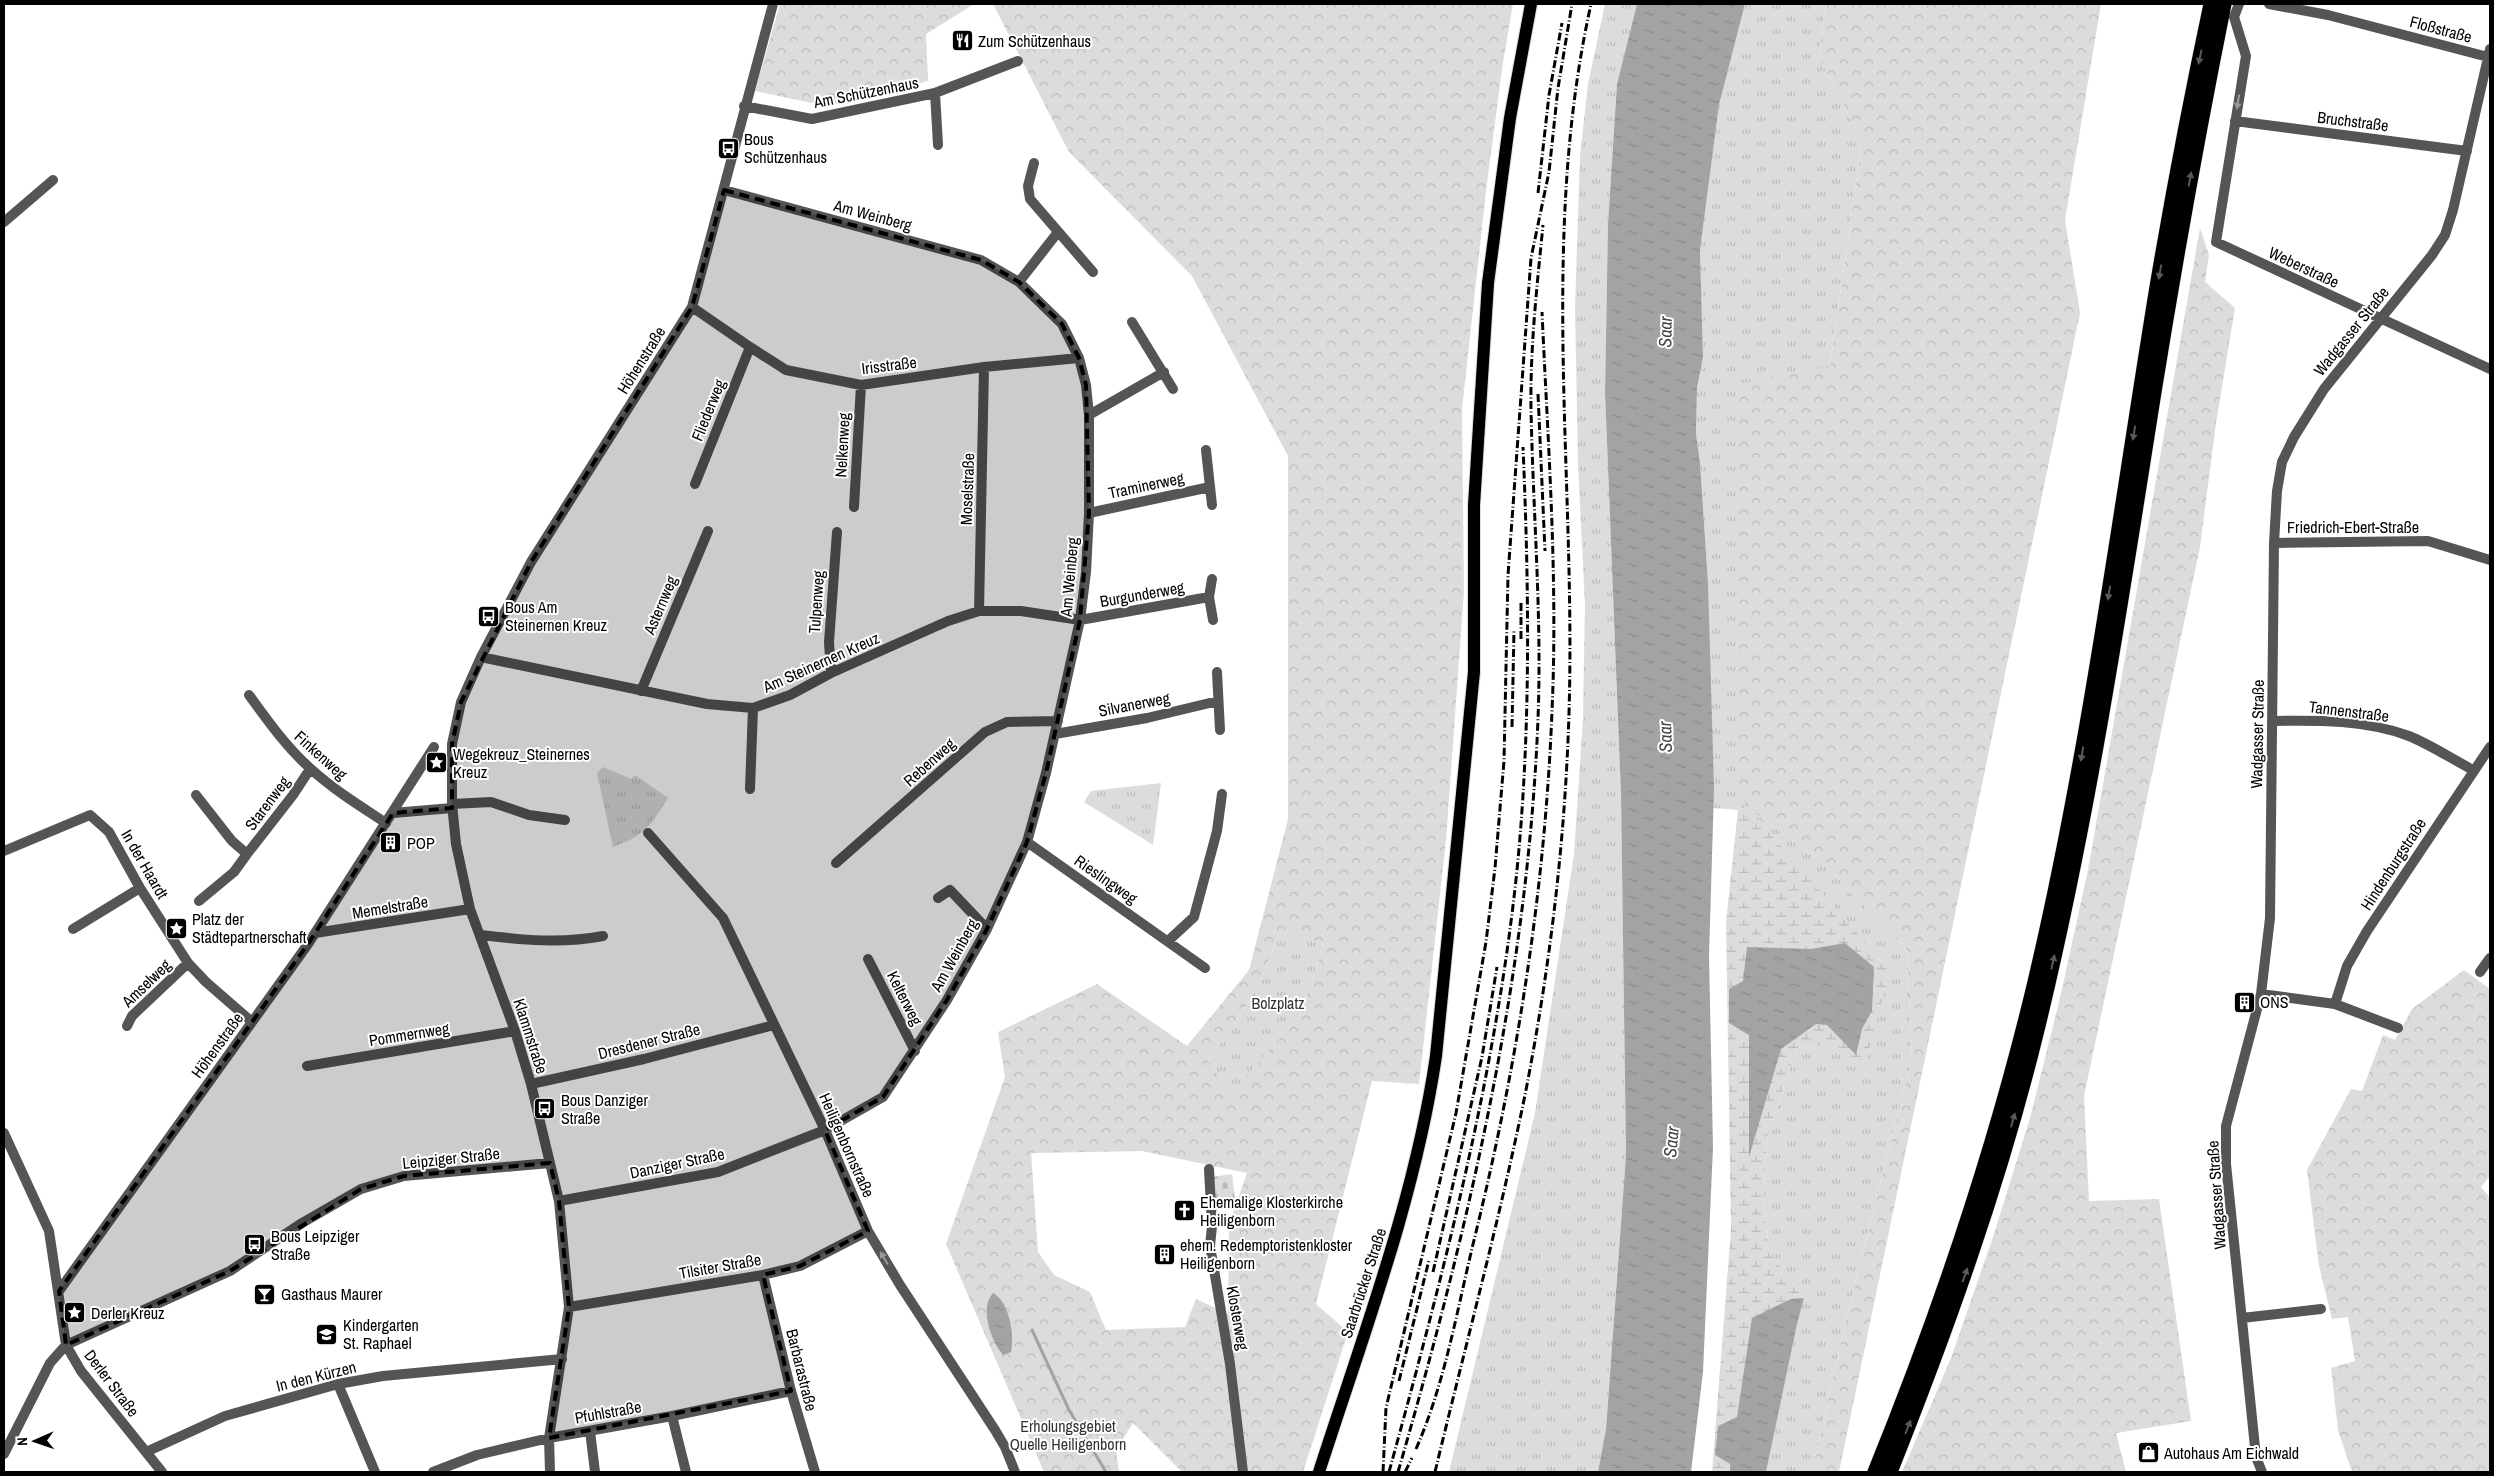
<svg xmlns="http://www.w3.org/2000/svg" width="2494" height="1476" viewBox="0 0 2494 1476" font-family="'Archivo Narrow',sans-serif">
  <defs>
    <pattern id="grass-tufts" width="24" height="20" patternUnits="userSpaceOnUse" patternTransform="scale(1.25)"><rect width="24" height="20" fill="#dcdcdc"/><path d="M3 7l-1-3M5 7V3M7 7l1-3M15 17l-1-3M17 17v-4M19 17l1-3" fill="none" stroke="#bbb"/></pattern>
    <pattern id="forest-crowns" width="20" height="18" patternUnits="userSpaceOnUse" patternTransform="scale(1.25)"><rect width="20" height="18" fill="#dcdcdc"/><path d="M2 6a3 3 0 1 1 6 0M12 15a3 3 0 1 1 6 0" fill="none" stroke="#bbb"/></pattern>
    <pattern id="wetland-marsh" width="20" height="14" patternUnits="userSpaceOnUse" patternTransform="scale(1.25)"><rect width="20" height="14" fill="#dcdcdc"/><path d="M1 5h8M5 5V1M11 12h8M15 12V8" fill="none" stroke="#bbb"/></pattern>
    <pattern id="cemetery-stones" width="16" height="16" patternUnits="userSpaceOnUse" patternTransform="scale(1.25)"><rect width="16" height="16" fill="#dcdcdc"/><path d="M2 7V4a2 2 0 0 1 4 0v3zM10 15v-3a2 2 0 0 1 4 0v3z" fill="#bbb"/></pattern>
    <pattern id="water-ripples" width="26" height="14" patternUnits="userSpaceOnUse" patternTransform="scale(1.25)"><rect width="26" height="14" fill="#a3a3a3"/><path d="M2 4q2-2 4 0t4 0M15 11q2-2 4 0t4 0" fill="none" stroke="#8b8b8b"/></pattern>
  </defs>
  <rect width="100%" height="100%" fill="#fff"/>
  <path fill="url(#grass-tufts)" d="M1605 4H1637L1617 84 1608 223 1605 392 1621 795 1626 1155 1606 1429 1598 1472H1449L1535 1113 1574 854 1583 718 1585 605 1578 464 1575 308 1580 156 1588 84Z
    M1745 4H1826L1819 57 1862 141 1830 366 1747 807 1823 863 1907 950 1912 1058 1846 1320 1812 1472H1766L1797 1324 1804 1298 1769 1252 1763 1199 1768 1133 1797 1048 1827 1045 1864 1068 1747 807 1738 810 1713 808 1708 582 1700 463 1696 434 1697 388 1703 357 1700 250 1719 105Z
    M603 767 631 779 635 775 668 798C650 826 646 835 613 847L597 773Z
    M1161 783 1153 845 1084 802 1091 791Z
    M1279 933 1324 943 1300 1015 1232 1094 1208 1061 1257 990Z"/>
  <path fill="url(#forest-crowns)" fill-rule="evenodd" d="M780 4H974L926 34 928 81 826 106 755 91Z
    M993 4H1513L1503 62 1486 191 1462 409 1464 591 1446 840 1419 1084 1372 1081 1316 1304 1348 1332 1303 1472H1182L1133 1423 1116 1450 1119 1472H1044L946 1244 1005 1077 998 1032 1097 984 1187 1046 1249 970 1288 819V456L1192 276 1069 152ZM1279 933 1324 943 1300 1015 1232 1093 1208 1061 1257 990ZM1142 1151 1247 1173 1229 1224 1228 1314 1196 1299 1185 1327 1106 1330 1090 1292 1054 1275 1038 1252 1031 1153Z
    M1826 4H2101L2065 220 2080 313 1839 1472H1812L1846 1320 1912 1058 1907 950 1823 863 1747 807 1738 786V384L1830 366 1862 141 1819 57Z
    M2200 228 2209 255 2205 282 2235 308 2216 423 2200 547 2084 1096 2089 1201 2159 1199 2191 1421 2116 1433 2126 1472H1902L1951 1358 1994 1234 2030 1118 2060 998 2088 870Z
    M2464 970 2490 989V1176L2481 1187 2490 1198V1472H2352L2338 1430 2331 1368 2355 1361 2348 1317 2332 1319 2319 1266 2307 1170 2351 1089 2362 1091 2383 1035 2395 1040 2412 1009Z"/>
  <path fill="url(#wetland-marsh)" d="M1747 807 1890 971 1864 1068 1827 1045 1797 1048 1768 1133 1763 1199 1769 1252 1804 1298 1797 1324 1766 1472H1712L1731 1229 1726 922 1738 810Z"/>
  <path fill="url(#cemetery-stones)" d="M1232 1174 1235 1199 1215 1202 1212 1177Z"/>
  <path fill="url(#water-ripples)" d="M1637 4H1745L1719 105 1700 250 1703 357 1697 388 1696 434 1700 463 1708 582 1714 789 1709 956 1713 1147 1703 1372 1691 1472H1598L1606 1429 1626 1155 1621 795 1605 392 1608 223 1617 84Z
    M1845 943 1874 967 1872 1011 1862 1029 1856 1055 1827 1025 1816 1024 1781 1049 1749 1157V1035L1729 1023V989L1743 981 1747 947 1811 949Z
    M993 1293C1009 1301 1015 1335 1011 1352L1003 1355C991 1341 979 1308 993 1293Z
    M1804 1298 1797 1324 1766 1472H1730V1464L1715 1455 1718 1426 1737 1417 1752 1318 1791 1299Z"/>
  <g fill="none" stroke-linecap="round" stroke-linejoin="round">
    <path stroke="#a3a3a3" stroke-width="3" d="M1032 1330 1069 1410 1106 1472"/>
    <defs>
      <path id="primary" d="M1319 1472C1363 1335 1415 1199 1436 1056L1474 672V505L1488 283 1510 118 1531 4"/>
      <path id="motorway" d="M1875 1472C1940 1312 1995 1150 2035 982 2089 753 2119 519 2157 287 2173 192 2191 98 2211 4
        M1890 1472C1947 1329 1999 1184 2036 1034 2088 822 2120 607 2154 392 2175 262 2198 133 2224 4"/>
    </defs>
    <use href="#primary" stroke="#dbdbdb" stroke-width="14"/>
    <use href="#motorway" stroke="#dbdbdb" stroke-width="16"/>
    <path stroke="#555" stroke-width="10" d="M2239 4 2234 17 2246 56 2216 242 2490 369
      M2269 4 2328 15 2488 57
      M935 93 938 145
      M744 106 812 119 935 93 1018 61
      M2235 121 2467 151
      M1034 163 1028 186 1030 199 1093 272
      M4 222 53 180
      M1019 282 1058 232
      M692 307 750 347 786 370 861 385 984 367 1079 358
      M1132 322 1173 389
      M1089 415 1164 372
      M1206 450 1212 505
      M695 484 750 347
      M854 507 861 385
      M1089 513 1210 487
      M2274 543 2428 541 2490 560
      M1212 579 1209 597 1213 620
      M979 611 984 367
      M481 657 707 704 753 708 790 695 831 673 948 621 979 611H1021L1080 620 1209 597
      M1217 672 1220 730
      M831 673 829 642 837 532
      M641 691 708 531
      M249 695C268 721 286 747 311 769 334 790 360 806 386 823
      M2273 721C2317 720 2367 720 2409 736 2431 745 2452 759 2473 770
      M1055 734 1147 718 1218 701
      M750 789 753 708
      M196 795 232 841 247 854 293 795 310 769
      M452 804 491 802 529 815 565 820
      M393 813 452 808
      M648 833 723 918 825 1130 868 1231 900 1285 995 1430 1005 1447 1015 1472
      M1027 842 1205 968
      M4 851 90 815 109 832 140 888 188 963 206 982 252 1022
      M836 863 985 732 1007 722 1058 721
      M938 898 950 890 987 929
      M199 901 234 872 247 854
      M73 929 140 888
      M315 933 470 909
      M481 935C523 940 561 944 603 936
      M1168 941 1194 917 1217 831 1222 794
      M868 959 915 1051
      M2480 972 2490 958
      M2261 994 2335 1004 2347 966 2367 931 2490 747
      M2335 1004 2398 1028
      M127 1026 132 1016 188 963
      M307 1066 515 1031
      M531 1084 644 1059 774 1025
      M4 1133 49 1231 66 1345 81 1371 162 1472
      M1209 1169 1212 1226 1210 1246 1230 1364 1243 1472
      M559 1201 718 1172 825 1130 883 1097 947 1000 987 929 1027 842 1046 773 1080 620 1086 572 1089 513V415L1086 385 1079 358 1062 324 1019 282 981 260 724 190
      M763 1275 791 1391 815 1472
      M59 1291 308 944 434 747
      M569 1307 763 1275 800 1266 868 1231
      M2242 1318 2321 1309
      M338 1384 375 1472
      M672 1416 686 1472
      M590 1431 595 1472
      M146 1452 225 1416 338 1384 383 1376 562 1359
      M4 1454 50 1363 66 1345 230 1271 302 1223 361 1189 404 1176 550 1163
      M433 1472 477 1455 549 1438 672 1416 791 1391
      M550 1472 549 1438 569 1307 559 1201 531 1084 515 1031 470 909 456 844 452 804V744L461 702 481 657 531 562 692 307 773 4
      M2262 1472 2256 1457 2226 1164V1126L2261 994 2270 918 2274 543 2277 491 2282 462 2294 437 2324 389 2432 255 2445 235 2453 210 2490 49"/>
    <use href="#primary" stroke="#000" stroke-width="12"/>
    <use href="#motorway" stroke="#000" stroke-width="15"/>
    <path stroke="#000" stroke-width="3" stroke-dasharray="8 2.5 1 2.5" stroke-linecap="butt" d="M1538 193 1549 95 1562 23
      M1538 394 1545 551
      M1521 603V640
      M1512 727 1514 630
      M1433 1272 1482 1057 1497 967
      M1399 1381 1429 1260
      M1416 1449C1446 1381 1458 1304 1476 1232 1518 1060 1545 888 1552 711 1558 578 1548 445 1542 312
      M1383 1472 1386 1408 1456 1113 1486 942 1495 868 1504 761 1508 575 1531 258 1549 172 1558 88 1572 4
      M1389 1472C1443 1275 1496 1074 1517 870 1531 729 1529 588 1523 447
      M1398 1472C1469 1227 1528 975 1538 719 1542 616 1533 512 1531 409 1530 348 1537 286 1543 225
      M1405 1472 1412 1458
      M1435 1472C1465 1347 1499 1222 1525 1095 1548 978 1563 859 1568 740 1579 494 1537 247 1591 4"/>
  </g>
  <defs><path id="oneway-solid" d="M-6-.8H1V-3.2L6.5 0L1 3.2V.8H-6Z" transform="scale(1.25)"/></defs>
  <g fill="#595959">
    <use href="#oneway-solid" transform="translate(2200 57) rotate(102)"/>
    <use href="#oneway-solid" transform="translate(2190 179) rotate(-80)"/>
    <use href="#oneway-solid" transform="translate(2160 272) rotate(100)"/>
    <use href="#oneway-solid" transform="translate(2134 433) rotate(99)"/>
    <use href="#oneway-solid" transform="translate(2109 593) rotate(99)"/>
    <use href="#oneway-solid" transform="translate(2082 754) rotate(100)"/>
    <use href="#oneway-solid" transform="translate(2053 962) rotate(-77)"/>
    <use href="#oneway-solid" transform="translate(2013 1120) rotate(-74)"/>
    <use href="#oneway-solid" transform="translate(1965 1275) rotate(-70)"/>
    <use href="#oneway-solid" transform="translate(1908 1427) rotate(-69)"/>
  </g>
  <g fill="#999">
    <use href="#oneway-solid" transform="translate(2238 102) rotate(99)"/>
    <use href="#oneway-solid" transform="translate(884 1258) rotate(-121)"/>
  </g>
  <path fill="#000" fill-opacity="0.2" stroke="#000" stroke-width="4" stroke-dasharray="10 6" stroke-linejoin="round" d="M724 190 981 260 1019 282 1062 324 1079 358 1086 385 1089 513 1080 620 1046 773 1027 842 987 929 947 1000 883 1097 825 1130 868 1231 800 1266 763 1275 791 1391 549 1438 569 1307 559 1201 550 1163 404 1176 361 1189 230 1271 66 1345 59 1291 308 944 393 813 452 808V744L461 702 531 562 692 307Z"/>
  <defs>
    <symbol id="restaurant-square" viewBox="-11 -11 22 22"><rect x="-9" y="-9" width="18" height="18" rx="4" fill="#000" stroke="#fff"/><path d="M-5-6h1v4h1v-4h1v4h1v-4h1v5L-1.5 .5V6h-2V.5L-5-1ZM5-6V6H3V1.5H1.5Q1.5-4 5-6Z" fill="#fff"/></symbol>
    <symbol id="bus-square" viewBox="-11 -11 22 22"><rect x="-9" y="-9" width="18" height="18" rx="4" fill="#000" stroke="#fff"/><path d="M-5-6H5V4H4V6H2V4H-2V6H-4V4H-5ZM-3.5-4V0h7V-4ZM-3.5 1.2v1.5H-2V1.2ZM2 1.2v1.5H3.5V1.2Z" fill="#fff"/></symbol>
    <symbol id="sight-square" viewBox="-11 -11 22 22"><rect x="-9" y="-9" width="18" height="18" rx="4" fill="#000" stroke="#fff"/><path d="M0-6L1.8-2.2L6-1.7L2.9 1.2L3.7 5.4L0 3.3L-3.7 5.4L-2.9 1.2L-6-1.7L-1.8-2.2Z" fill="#fff"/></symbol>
    <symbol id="building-square" viewBox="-11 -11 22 22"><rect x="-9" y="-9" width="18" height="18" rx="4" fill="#000" stroke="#fff"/><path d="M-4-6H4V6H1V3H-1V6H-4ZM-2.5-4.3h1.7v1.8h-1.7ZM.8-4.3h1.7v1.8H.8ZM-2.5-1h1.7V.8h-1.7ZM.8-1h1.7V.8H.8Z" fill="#fff"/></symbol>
    <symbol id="church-square" viewBox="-11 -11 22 22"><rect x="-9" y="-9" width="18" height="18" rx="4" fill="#000" stroke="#fff"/><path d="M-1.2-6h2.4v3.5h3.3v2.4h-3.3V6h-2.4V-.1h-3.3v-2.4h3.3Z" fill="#fff"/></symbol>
    <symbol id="bar-square" viewBox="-11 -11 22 22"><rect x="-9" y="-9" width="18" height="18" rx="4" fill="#000" stroke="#fff"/><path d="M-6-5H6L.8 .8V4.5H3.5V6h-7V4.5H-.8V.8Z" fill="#fff"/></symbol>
    <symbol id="school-square" viewBox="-11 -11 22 22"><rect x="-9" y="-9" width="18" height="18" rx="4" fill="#000" stroke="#fff"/><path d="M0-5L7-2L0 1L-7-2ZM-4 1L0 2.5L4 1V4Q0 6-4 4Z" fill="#fff"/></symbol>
    <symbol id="shop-square" viewBox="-11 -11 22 22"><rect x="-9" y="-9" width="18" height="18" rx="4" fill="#000" stroke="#fff"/><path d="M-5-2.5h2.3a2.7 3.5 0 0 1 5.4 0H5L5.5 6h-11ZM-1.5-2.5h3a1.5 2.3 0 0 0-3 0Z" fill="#fff"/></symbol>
  </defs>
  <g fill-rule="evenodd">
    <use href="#restaurant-square" x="950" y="28" width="25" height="25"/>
    <use href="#bus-square" x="716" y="136" width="25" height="25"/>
    <use href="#bus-square" x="476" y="604" width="25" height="25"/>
    <use href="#sight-square" x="424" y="750" width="25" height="25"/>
    <use href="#building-square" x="378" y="830" width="25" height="25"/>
    <use href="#sight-square" x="164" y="916" width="25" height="25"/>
    <use href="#building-square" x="2232" y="990" width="25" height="25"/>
    <use href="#bus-square" x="532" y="1096" width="25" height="25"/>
    <use href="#church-square" x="1172" y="1198" width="25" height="25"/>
    <use href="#bus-square" x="242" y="1232" width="25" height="25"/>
    <use href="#building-square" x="1152" y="1242" width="25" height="25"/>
    <use href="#bar-square" x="252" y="1282" width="25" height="25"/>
    <use href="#sight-square" x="62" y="1300" width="25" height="25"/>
    <use href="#school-square" x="314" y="1322" width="25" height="25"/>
    <use href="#shop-square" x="2136" y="1440" width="25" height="25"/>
  </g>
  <g text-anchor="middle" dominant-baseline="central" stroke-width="4" stroke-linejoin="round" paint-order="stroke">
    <g font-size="16" fill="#000" stroke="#fff">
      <text transform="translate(2441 29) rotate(15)">Floßstraße</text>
      <text transform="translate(866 92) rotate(-11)">Am Schützenhaus</text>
      <text transform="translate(2353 121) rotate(7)">Bruchstraße</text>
      <text transform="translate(873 215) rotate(15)">Am Weinberg</text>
      <text transform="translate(2304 267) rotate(25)">Weberstraße</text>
      <text transform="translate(2351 331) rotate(-51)">Wadgasser Straße</text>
      <text transform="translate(641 360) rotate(-58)">Höhenstraße</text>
      <text transform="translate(889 365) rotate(-7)">Irisstraße</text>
      <text transform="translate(708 410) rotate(-68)">Fliederweg</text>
      <text transform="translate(842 445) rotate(-87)">Nelkenweg</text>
      <text transform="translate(1146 485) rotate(-12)">Traminerweg</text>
      <text transform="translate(967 489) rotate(-88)">Moselstraße</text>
      <text x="2353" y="527">Friedrich-Ebert-Straße</text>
      <text transform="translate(1069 577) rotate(-85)">Am Weinberg</text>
      <text transform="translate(1142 594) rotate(-10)">Burgunderweg</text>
      <text transform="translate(816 602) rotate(-86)">Tulpenweg</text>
      <text transform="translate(660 605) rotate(-67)">Asternweg</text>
      <text transform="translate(821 662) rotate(-24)">Am Steinernen Kreuz</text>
      <text transform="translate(1134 704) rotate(-11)">Silvanerweg</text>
      <text transform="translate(2349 711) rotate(7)">Tannenstraße</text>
      <text transform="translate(2257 734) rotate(-89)">Wadgasser Straße</text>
      <text transform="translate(321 755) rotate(42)">Finkenweg</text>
      <text transform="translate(929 762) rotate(-42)">Rebenweg</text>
      <text transform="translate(267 803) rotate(-53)">Starenweg</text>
      <text transform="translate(145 864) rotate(60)">In der Haardt</text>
      <text transform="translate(2393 864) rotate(-57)">Hindenburgstraße</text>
      <text transform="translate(1106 879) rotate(35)">Rieslingweg</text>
      <text transform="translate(390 907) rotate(-9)">Memelstraße</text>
      <text transform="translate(954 955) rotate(-61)">Am Weinberg</text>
      <text transform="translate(146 983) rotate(-44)">Amselweg</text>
      <text transform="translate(905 998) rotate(63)">Kelterweg</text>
      <text transform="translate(409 1034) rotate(-9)">Pommernweg</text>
      <text transform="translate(531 1036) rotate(72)">Klammstraße</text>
      <text transform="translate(649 1041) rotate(-14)">Dresdener Straße</text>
      <text transform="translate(217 1045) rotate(-54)">Höhenstraße</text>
      <text transform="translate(847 1145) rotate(66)">Heiligenbornstraße</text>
      <text transform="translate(451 1158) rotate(-6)">Leipziger Straße</text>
      <text transform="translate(677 1163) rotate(-12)">Danziger Straße</text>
      <text transform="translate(2216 1195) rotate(-94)">Wadgasser Straße</text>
      <text transform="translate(720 1266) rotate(-10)">Tilsiter Straße</text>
      <text transform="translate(1363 1283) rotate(-72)">Saarbrücker Straße</text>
      <text transform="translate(1238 1318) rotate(80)">Klosterweg</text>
      <text transform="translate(802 1370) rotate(76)">Barbarastraße</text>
      <text transform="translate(316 1376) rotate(-14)">In den Kürzen</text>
      <text transform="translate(112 1383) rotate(53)">Derler Straße</text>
      <text transform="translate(608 1412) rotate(-10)">Pfuhlstraße</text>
    </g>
    <g font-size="16" fill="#000" stroke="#fff" text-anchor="start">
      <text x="978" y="41">Zum Schützenhaus</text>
      <text x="744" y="139">Bous<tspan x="744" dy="18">Schützenhaus</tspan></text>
      <text x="505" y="607">Bous Am<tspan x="505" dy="18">Steinernen Kreuz</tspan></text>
      <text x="453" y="754">Wegekreuz_Steinernes<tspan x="453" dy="18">Kreuz</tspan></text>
      <text x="407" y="843">POP</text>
      <text x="192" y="919">Platz der<tspan x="192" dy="18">Städtepartnerschaft</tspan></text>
      <text x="2260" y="1002">ONS</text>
      <text x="561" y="1100">Bous Danziger<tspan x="561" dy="18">Straße</tspan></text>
      <text x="1200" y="1202">Ehemalige Klosterkirche<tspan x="1200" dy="18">Heiligenborn</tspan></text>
      <text x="271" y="1236">Bous Leipziger<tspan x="271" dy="18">Straße</tspan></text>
      <text x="1180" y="1245">ehem. Redemptoristenkloster<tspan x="1180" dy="18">Heiligenborn</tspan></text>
      <text x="281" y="1294">Gasthaus Maurer</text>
      <text x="91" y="1313">Derler Kreuz</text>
      <text x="343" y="1325">Kindergarten<tspan x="343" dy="18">St. Raphael</tspan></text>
      <text x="2164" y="1453">Autohaus Am Eichwald</text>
    </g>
    <g font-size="16" fill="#333" stroke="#fff">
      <text x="1278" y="1003">Bolzplatz</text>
      <text x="1068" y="1426">Erholungsgebiet<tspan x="1068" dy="18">Quelle Heiligenborn</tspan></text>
    </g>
    <g font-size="18" font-style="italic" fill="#444" stroke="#fff">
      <text transform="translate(1665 332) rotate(-89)">Saar</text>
      <text transform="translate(1665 737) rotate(-92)">Saar</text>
      <text transform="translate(1671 1142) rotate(-85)">Saar</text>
    </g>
  </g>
  <rect width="2494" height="1476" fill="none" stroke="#000000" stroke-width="10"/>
  <g transform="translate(35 1441) rotate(268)" stroke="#ffffff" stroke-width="4" paint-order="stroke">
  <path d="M0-4L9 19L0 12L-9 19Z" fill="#000000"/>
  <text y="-8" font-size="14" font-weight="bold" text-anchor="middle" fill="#000000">N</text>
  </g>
</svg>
